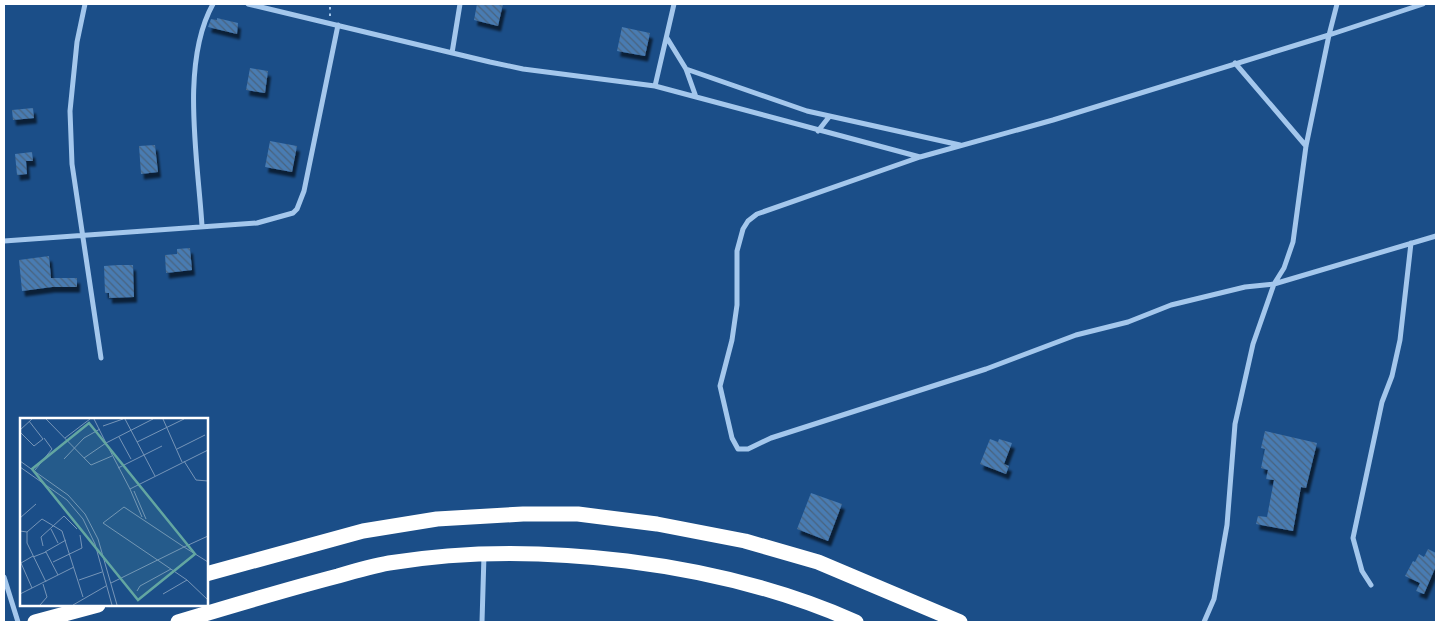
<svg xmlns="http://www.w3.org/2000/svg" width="1440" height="626" viewBox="0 0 1440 626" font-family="'Noto Sans',sans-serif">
  <defs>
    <pattern id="building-back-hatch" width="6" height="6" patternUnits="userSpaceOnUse" patternTransform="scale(1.25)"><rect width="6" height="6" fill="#487bb2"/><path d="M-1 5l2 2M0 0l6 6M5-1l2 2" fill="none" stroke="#4a647f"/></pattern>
    <filter id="shadow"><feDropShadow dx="3" dy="5.5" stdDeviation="1" flood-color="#0009"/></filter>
  </defs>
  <rect width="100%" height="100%" fill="#1b4e88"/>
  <path fill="url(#building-back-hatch)" filter="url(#shadow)" d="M477 4H503L498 26 474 20Z
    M217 18 238 23 237 34 208 27 211 19 217 20Z
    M622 27 650 33 645 56 617 51Z
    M250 68 268 71 265 93 246 90Z
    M33 108 34 118 13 120 12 110Z
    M270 141 297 146 292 172 265 167Z
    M155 145 158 172 141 174 139 146Z
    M32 152 33 161H26L27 174 17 175 15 154Z
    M190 248 192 270 166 273 165 255 177 254V249Z
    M49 256 51 278H77V287H52L22 291 19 260Z
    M118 265H133L134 297 109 298V293H105L104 266Z
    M1265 431 1317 443 1306 488 1301 487 1293 531 1256 524 1258 516 1267 517 1274 480 1266 479 1268 470 1261 468 1265 449 1261 448Z
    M990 439 998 442 999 439 1012 443 1004 464 1009 466 1006 474 980 464Z
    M811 493 842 504 828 541 797 529Z
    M1428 549 1436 553V566L1424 594 1416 591 1420 583 1405 576 1413 561 1415 562 1419 554 1424 557Z"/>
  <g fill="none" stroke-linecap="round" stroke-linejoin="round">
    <path stroke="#a4c7ec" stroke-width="2" stroke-dasharray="2.5 4" stroke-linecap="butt" d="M330 16V4"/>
    <path stroke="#a4c7ec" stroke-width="5" d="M85 4 77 42 70 111 72 164 101 358
      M248 4 490 62 523 69 655 86
      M674 4 655 86 920 157
      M1337 4 1329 35 1053 120 920 157 757 214 748 221 743 229 737 251V305L732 340 720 386 732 438 738 449H748L771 438 986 369 1076 335 1128 322 1171 305 1245 287 1274 284 1436 236
      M667 38 686 69 696 97
      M452 53 460 4
      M1235 63 1306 146
      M686 69 807 111 960 145
      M818 131 829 117
      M202 226C198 160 180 63 213 4
      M4 241 257 223 293 213 297 209 304 191 338 25
      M4 577 18 622
      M1371 585 1362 571 1353 538 1382 402 1392 376 1400 340 1411 243
      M482 622 484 555
      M1204 622 1214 599 1227 525 1235 424 1253 344 1274 284 1284 268 1293 242 1306 146 1329 35 1423 4"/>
    <path stroke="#fff" stroke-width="15" d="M206 574 363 531 437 519 523 514H578L657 524 745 541 818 562 960 622
      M35 622 98 605
      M178 622C231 606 284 590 338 576 355 571 372 566 389 563 534 539 722 562 856 622"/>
  </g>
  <g transform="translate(20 418)">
    <rect width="188" height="188" fill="#1b4e88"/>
    <path fill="none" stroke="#7695b8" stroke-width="1" d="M26 1 71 47 92 38M105 1 135 58M143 1 162 44M83 8 103 1M0 12 12 1M0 14 14 28 23 21 9 3M99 19 111 41M45 20 70 1M117 24 164 1M157 31 185 17M64 40 86 25 74 1M44 41 64 20 80 11M0 43 48 77 65 96 78 121 97 187M164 43 176 62 188 63M0 49 47 82 63 101 75 126 92 187M98 50 142 28M15 52 32 31 24 20M110 71 86 25 133 1M114 73 126 101M122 99 110 71 188 32M0 100 16 86M31 111 38 125M0 113 7 114 22 101 42 113 63 179M7 114V125L26 164M188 118 164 129 104 89 83 105 167 162 188 182M23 128 21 119 44 98 57 111M25 134 46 122M13 139 26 134 38 157M33 144 62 130 60 117M59 162 82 154M91 165 164 129 188 144M12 170 1 145 13 138M117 173 120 168 151 151M0 176 54 149M143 176 167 162M20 187 27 179 23 166M53 187 86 168"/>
    <path fill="#63a6a1" fill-opacity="0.15" stroke="#63a6a1" stroke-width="2.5" d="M69 5 175 136 118 182 12 51Z"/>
    <rect width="188" height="188" fill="none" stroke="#fff" stroke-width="2.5"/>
  </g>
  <rect width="1440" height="626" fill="none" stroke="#ffffff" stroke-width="10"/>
</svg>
